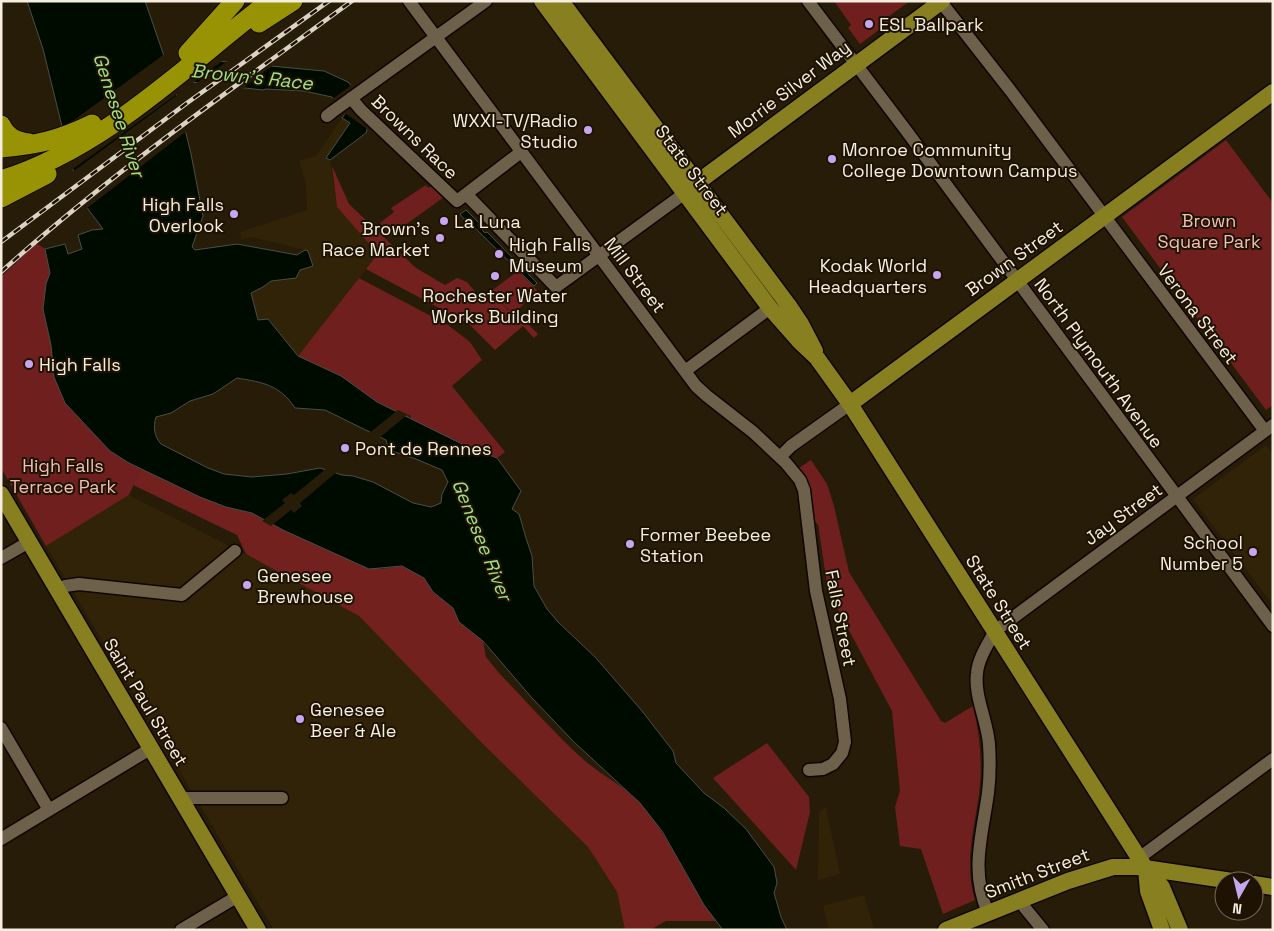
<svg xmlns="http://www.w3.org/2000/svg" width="1274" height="931" viewBox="0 0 1274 931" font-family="'Space Grotesk',sans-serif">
  <rect width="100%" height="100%" fill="#271c08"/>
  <path fill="#312307" d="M342 118 350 123 327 158 330 160 337 207 378 254 298 356 269 319 258 320 251 293 263 287 271 281 296 278 300 270 312 266 305 250 252 237 241 240 240 232 307 210 306 184 299 161 316 156Z
    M1266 445 1273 454V605L1193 499Z
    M129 495 272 568 359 616 482 743 588 847 617 892 625 930H274L46 546Z
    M826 807 840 874 818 880 819 812Z
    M864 895 874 930H829L823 906Z"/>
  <path fill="#6f1f1d" d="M834 1H910L888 17 891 21 860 44 848 28 851 25Z
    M1226 140 1273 203V405L1266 410 1122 217Z
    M426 185 428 188 431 186 444 197 390 236 380 223 394 212 391 208Z
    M36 243 45 249 50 273 46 284 43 309 51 345 54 377 65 403 110 451 141 469 129 495 46 546 1 468V277Z
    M518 271 537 290 518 310 514 307 510 311 490 292Z
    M359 278 448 325 470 342 482 360 452 386 505 452 497 458 472 449 377 402 341 376 298 356Z
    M811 460 827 484 834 506 849 572 941 721 945 723 973 706C980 735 983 764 979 794 974 830 964 864 975 900L943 914 921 849 900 846 895 807 900 791 892 711 828 591 818 524 812 522 806 479 799 468Z
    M767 743 809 797 810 812 796 870 713 778Z"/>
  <path fill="#73211e" d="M332 166 349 204 416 268 445 285 457 278 467 282 482 300 492 293 509 311 514 306 518 310 516 312 538 334 534 338 523 326 495 350 469 324 366 269 378 254 337 207Z
    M141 469 200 497 226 507 252 513 283 530 316 545 381 569 402 566 424 578 433 592 453 608 459 622 483 641 486 657 499 673C527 702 554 733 584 760 602 776 625 786 641 804 672 840 688 885 717 921H666L650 930H625L617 892 588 847 482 743 359 616 246 554 237 535 133 485Z"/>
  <path fill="#000b00" stroke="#4a4f44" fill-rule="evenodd" d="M27 1H145L164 56 324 71 348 82 372 110 366 133 330 160 326 158 350 123 342 118 345 114 332 97 304 91 266 89 263 90 173 80 191 154 203 216 192 247 195 250 237 244 297 255 305 250 308 251 313 266 300 270 296 278 271 281 263 287 251 293 258 320 268 319 298 356 341 376 377 402 472 449 497 458 521 491 512 509 519 514 526 538 532 556 534 586 547 609 558 622 595 657 642 711 673 751 676 763 704 793 724 808 746 829 774 867 777 883 774 893 781 917 787 930H723L704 905 662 831 640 803 574 742 532 698 483 641 459 622 453 608 433 592 424 578 402 566 369 569 283 530 252 513 226 507 200 497 129 463 110 451 65 403 54 377 51 345 43 309 46 284 50 273 45 249 65 244 68 254 82 249 78 235 92 230 103 229 88 209 72 167 43 49ZM237 378C262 382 280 385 295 408L325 410 386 440 389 450 416 459 442 470 448 482 442 494 441 503 431 507 413 503 373 482 353 476 342 475 320 468 287 474 252 477 224 474 208 468 161 444C154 436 153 427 156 417L171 413 190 401 213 394Z
    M466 210 479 223 478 226 485 233 487 232 537 283 534 286 466 219H464L460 214Z"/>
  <path fill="#271c08" d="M166 53 225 59 190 85 177 83 180 92 70 171 60 127 74 120Z
    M229 60 257 62 273 65 241 90 195 84Z
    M353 84 374 109 369 130 346 114 343 115 331 100Z
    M180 93 188 130 86 209 71 173Z
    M398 410 411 416 410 418 407 415 378 439 368 434Z
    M327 468 338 471 300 503 302 506 294 513 291 510 271 526 262 521 285 503 282 500 291 493 294 495Z"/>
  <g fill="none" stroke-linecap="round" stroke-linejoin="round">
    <defs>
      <path id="minor" d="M409 1 696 386 707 396 753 432 786 463 800 480 804 490 816 591 840 699 845 742 842 753 833 764 823 769 809 770
        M808 1 905 129 1273 626
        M941 2 1010 90 1265 431
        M351 98 361 110 457 201 521 152
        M327 116 332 112 486 1
        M466 194 556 287 685 193
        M685 371 770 308
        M780 457 791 446 850 404
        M1 558 29 542
        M57 590 65 586 79 584 182 595 235 551
        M1 728 49 810
        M180 798H282
        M1 839 150 749
        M1139 858 1273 759
        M1021 900 1025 908 1043 930
        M988 913C970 870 982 837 988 793 990 777 990 760 989 744 987 720 974 696 977 673 978 659 988 644 995 631L1273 425
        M181 930 238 896"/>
      <path id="major" d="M542 1 770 308 800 342 817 358 850 404 1146 869 1162 887 1180 930
        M561 1 789 306 801 324 815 351
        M690 188 942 1
        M850 404 1273 92
        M1 494 258 930
        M1146 869 1148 891 1162 930
        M1254 884 1273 887
        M946 930 1068 881 1113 867H1138L1232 881"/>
      <path id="highway" d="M259 23 293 1
        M188 53 235 1
        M1 125C7 137 15 141 29 143
        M1 148C37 145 59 140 92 124
        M1 180C105 148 186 65 270 1
        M1 198 47 174"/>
    </defs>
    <use href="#minor" stroke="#100600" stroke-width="15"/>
    <use href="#major" stroke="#100600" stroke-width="19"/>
    <use href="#highway" stroke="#100600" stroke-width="21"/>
    <use href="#minor" stroke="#6e614b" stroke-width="12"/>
    <use href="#major" stroke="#877f20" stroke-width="16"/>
    <use href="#highway" stroke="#979304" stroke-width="19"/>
    <defs>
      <path id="rail" d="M1 242 187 103 329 1
        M1 272C111 173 233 88 352 1"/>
    </defs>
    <use href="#rail" stroke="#dbd3c5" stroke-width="4.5"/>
    <use href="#rail" stroke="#1e1302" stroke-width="2.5" stroke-dasharray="8" stroke-linecap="butt"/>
  </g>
  <g fill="#c7a6f0" stroke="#1e1302" stroke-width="2">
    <circle cx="869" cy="24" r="5"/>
    <circle cx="588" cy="130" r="5"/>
    <circle cx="832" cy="159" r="5"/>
    <circle cx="234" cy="214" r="5"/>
    <circle cx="444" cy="221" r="5"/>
    <circle cx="440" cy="238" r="5"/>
    <circle cx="499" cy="254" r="5"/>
    <circle cx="937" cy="275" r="5"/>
    <circle cx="495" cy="276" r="5"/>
    <circle cx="29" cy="364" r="5"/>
    <circle cx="345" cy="448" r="5"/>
    <circle cx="630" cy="544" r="5"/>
    <circle cx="1253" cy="552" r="5"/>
    <circle cx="247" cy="585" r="5"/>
    <circle cx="300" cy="719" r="5"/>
  </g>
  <g text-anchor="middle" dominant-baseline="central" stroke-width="4" stroke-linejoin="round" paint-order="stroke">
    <g font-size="18" fill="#f5eee1" stroke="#1e1302" text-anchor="start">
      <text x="879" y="24">ESL Ballpark</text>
      <text x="578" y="120" text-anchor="end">WXXI-TV/Radio<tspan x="578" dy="21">Studio</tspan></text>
      <text x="842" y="149">Monroe Community<tspan x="842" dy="21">College Downtown Campus</tspan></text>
      <text x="224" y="204" text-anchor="end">High Falls<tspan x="224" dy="21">Overlook</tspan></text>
      <text x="454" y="221">La Luna</text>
      <text x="430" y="228" text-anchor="end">Brown's<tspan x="430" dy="21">Race Market</tspan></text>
      <text x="509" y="244">High Falls<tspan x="509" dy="21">Museum</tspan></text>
      <text x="927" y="265" text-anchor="end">Kodak World<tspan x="927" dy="21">Headquarters</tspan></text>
      <text x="495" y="295" text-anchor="middle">Rochester Water<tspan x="495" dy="21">Works Building</tspan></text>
      <text x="39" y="364">High Falls</text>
      <text x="355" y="448">Pont de Rennes</text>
      <text x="640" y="534">Former Beebee<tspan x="640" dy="21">Station</tspan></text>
      <text x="1243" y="542" text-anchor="end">School<tspan x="1243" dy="21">Number 5</tspan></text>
      <text x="257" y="575">Genesee<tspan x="257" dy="21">Brewhouse</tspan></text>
      <text x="310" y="709">Genesee<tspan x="310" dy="21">Beer &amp; Ale</tspan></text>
    </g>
    <g font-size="18" fill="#f5eee1" stroke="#1e1302">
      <text transform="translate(789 89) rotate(-37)">Morrie Silver Way</text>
      <text transform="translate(415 137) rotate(44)">Browns Race</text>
      <text transform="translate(692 170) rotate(53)">State Street</text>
      <text transform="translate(1014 258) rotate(-36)">Brown Street</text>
      <text transform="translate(635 275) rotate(53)">Mill Street</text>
      <text transform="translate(1198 314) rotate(53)">Verona Street</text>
      <text transform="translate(1099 363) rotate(54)">North Plymouth Avenue</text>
      <text transform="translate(1123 514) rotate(-36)">Jay Street</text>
      <text transform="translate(999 602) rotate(58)">State Street</text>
      <text transform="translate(841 618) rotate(79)">Falls Street</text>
      <text transform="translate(146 702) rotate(59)">Saint Paul Street</text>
      <text transform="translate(1037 873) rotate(-21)">Smith Street</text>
    </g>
    <g font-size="18" fill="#f1bfb9" stroke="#1e1302">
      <text x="1209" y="220">Brown<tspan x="1209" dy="21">Square Park</tspan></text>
      <text x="63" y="465">High Falls<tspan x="63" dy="21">Terrace Park</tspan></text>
    </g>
    <g font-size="19" font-style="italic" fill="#a1e17f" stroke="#1e1302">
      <text transform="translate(252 77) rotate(6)">Brown's Race</text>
      <text transform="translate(119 115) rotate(72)">Genesee River</text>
      <text transform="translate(482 540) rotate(68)">Genesee River</text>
    </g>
  </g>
  <rect width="1274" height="931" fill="none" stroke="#f5eee1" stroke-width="5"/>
  <g transform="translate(1239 896) rotate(188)"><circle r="24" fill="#1e1302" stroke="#746b5b"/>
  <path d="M0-4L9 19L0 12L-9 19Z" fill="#c7a6f0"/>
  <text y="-8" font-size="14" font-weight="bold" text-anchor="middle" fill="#f5eee1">N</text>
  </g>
</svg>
